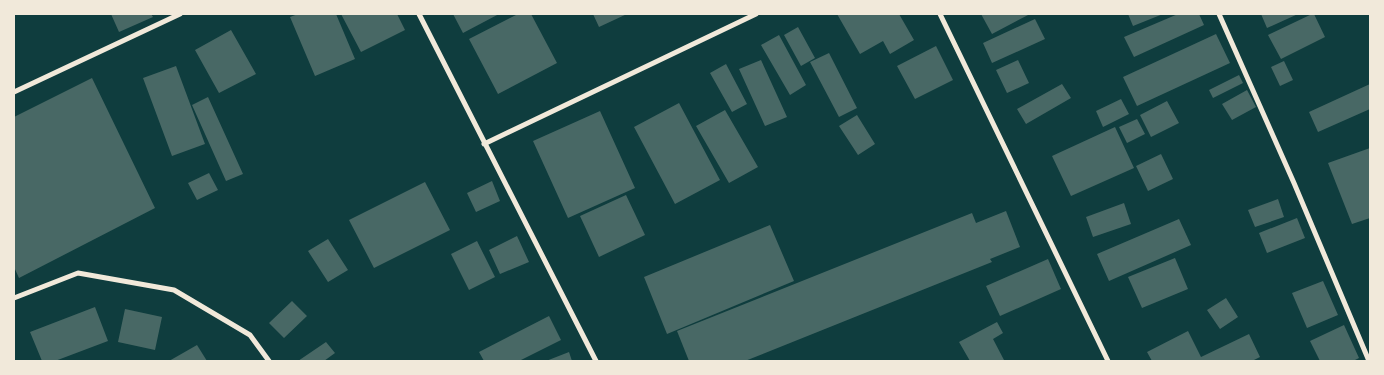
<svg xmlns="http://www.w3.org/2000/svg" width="1384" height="375" viewBox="0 0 1384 375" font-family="'Nunito Sans',sans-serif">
  <rect width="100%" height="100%" fill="#0f3d3e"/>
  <path fill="#486865" d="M111 14H151L153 17 119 32Z
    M298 14H336L355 59 315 76 290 17Z
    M341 14H397L405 30 361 52Z
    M453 14H499L463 33Z
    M518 14H531L557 63 498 94 469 39Z
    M593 14H627L599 27Z
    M837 14H899L914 40 890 54 883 41 860 54Z
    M981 14H1030L992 34Z
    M1128 14H1163L1133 26Z
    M1178 14H1199L1204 25 1134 57 1124 37Z
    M1261 14H1298L1267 28Z
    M1312 14H1314L1325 37 1281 59 1268 35Z
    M1035 19 1045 39 992 63 983 43Z
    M798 27 815 58 801 66 784 35Z
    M231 30 256 74 219 93 195 50Z
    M1216 34 1230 63 1137 106 1123 77Z
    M779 35 806 85 790 95 761 45Z
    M936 46 953 80 915 99 897 66Z
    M829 53 857 108 839 117 810 62Z
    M761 60 787 117 765 126 739 69Z
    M1018 60 1029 83 1007 93 996 70Z
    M1284 61 1293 80 1280 86 1271 67Z
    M726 64 747 104 732 112 710 73Z
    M176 66 205 144 172 156 143 78Z
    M1239 75 1243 83 1213 98 1209 90Z
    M92 78 155 208 19 278 14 267V117Z
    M1062 84 1071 98 1026 124 1017 109Z
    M1370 84V109L1318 132 1309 112Z
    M1247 90 1256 107 1232 120 1222 104Z
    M208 97 243 174 226 181 192 105Z
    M1121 99 1129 114 1103 127 1096 111Z
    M1167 101 1179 123 1151 137 1140 115Z
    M679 103 720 180 675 204 634 127Z
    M725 110 758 167 729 183 696 126Z
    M600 111 635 188 568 218 533 141Z
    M857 115 875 144 858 155 839 126Z
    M1137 119 1145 134 1127 143 1119 127Z
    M1115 127 1134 168 1071 196 1052 156Z
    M1370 148V218L1352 224 1328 163Z
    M1161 154 1173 179 1148 191 1136 166Z
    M209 173 218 190 197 200 188 183Z
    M492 181 500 201 476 212 467 193Z
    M425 182 450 230 374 268 349 220Z
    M626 195 645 235 599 257 580 216Z
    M1278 199 1284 217 1255 227 1248 210Z
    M1124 203 1131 224 1093 237 1086 217Z
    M1006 211 1020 247 990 259 992 262 745 361H689L677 331 972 213 976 223Z
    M1297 218 1305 238 1267 253 1259 233Z
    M1179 219 1191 245 1109 281 1097 254Z
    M770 225 794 281 667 334 644 277Z
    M517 236 529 262 500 274 489 250Z
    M328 239 348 270 328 282 308 251Z
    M477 241 495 277 469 290 451 254Z
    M1175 258 1188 289 1142 308 1128 277Z
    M1048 259 1061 289 1000 316 986 286Z
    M1323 281 1338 315 1307 328 1292 293Z
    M1226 298 1238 317 1220 329 1207 310Z
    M292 301 307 316 284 338 269 323Z
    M95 307 108 341 55 361H42L30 332Z
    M125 309 162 317 155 350 118 342Z
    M549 316 561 340 519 361H484L479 352Z
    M997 322 1003 333 993 339 1004 360 970 361 959 342Z
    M1344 325 1359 358 1353 361H1320L1310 341Z
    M1188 331 1201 357 1249 334 1260 357 1252 361H1152L1147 352Z
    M326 342 335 353 324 361H298Z
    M197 345 207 361H169Z
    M569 352 572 361H546Z"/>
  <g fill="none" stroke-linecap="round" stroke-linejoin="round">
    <path stroke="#f1e9da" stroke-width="5" d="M419 14 596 361
      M940 14 1108 361
      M1219 14 1294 183 1369 361
      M14 92 180 14
      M484 144 756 14
      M14 298 78 273 174 290 250 335 269 361"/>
  </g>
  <rect width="1384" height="375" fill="none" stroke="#f1e9da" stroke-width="30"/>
</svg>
